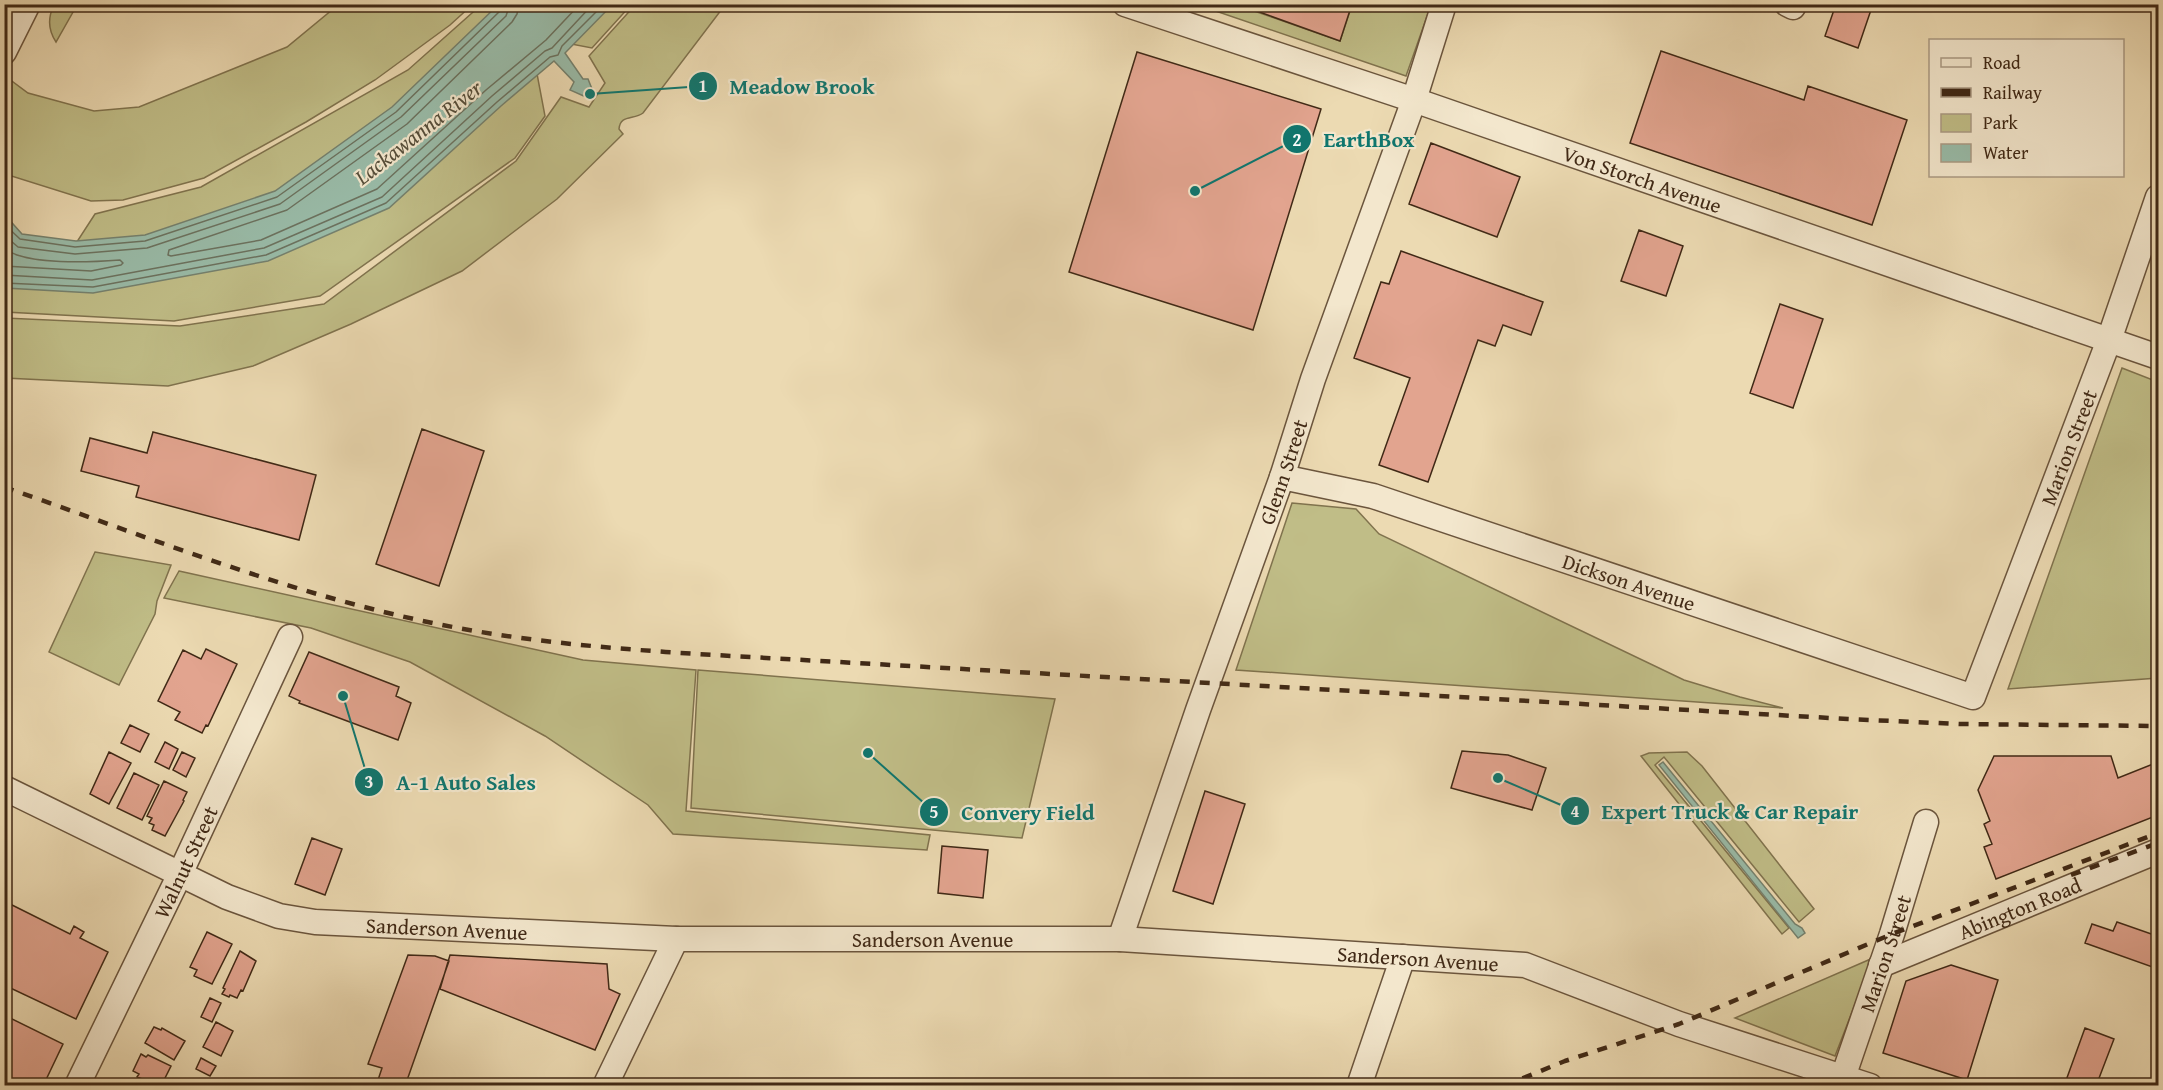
<svg xmlns="http://www.w3.org/2000/svg" width="2163" height="1090" viewBox="0 0 2163 1090" font-family="'Gentium Book Plus',serif">
  <rect width="100%" height="100%" fill="#ecdab2"/>
  <filter id="stains"><feTurbulence type="fractalNoise" baseFrequency=".00333" numOctaves="4"/><feColorMatrix values="0 0 0 0 .2 0 0 0 0 .09 0 0 0 0 .02 0 0 0 .5 -.17"/></filter>
  <radialGradient id="worn" r=".72"><stop offset=".6" stop-color="#630" stop-opacity="0"/><stop offset="1" stop-color="#630" stop-opacity=".3"/></radialGradient>
  <path fill="#c0bd87" stroke="#80734e" stroke-width="1.5" d="M636 4 725 5 643 113C634 120 620 114 619 129L623 134 557 199 462 271 351 324 253 366 168 386 5 378V318L180 326 324 304 516 161 561 97 589 107 605 83 589 56Z
    M54 5H77L56 42C48 30 48 17 54 5Z
    M338 5H472L450 25 375 80 306 122 204 178 123 200 91 201 5 174V76L28 93 94 111 139 107 287 47Z
    M481 5H524L545 116 515 158 320 296 174 321 5 312 4 262 60 268 95 214 201 187 408 70Z
    M587 5H631L592 48 571 44Z
    M1198 5H1237L1340 41 1352 5H1431L1406 76Z
    M2122 368 2158 382V678L2008 689Z
    M1292 503 1356 509 1379 534 1684 680 1740 697 1783 708 1236 670Z
    M95 552 171 565 157 601 155 614 119 685 49 652Z
    M179 571 583 660 696 670 686 811 930 835 927 850 673 834 648 805 545 736 410 662 311 628 164 598Z
    M698 670 1055 699 1022 838 691 808Z
    M1687 752 1702 766 1814 909 1799 922 1664 757 1655 765 1789 928 1782 934 1641 756 1649 753Z
    M1873 958 1835 1056 1735 1018Z"/>
  <path fill="#99bba8" stroke="#75816e" stroke-width="1.5" d="M498 5H612L565 53 583 79H588L592 89 586 97 570 90 574 82 554 61 501 106 389 208 268 261 93 293 5 288V215L22 234 76 241 145 235 275 191 392 107Z
    M1663 762 1795 924 1802 928 1805 933 1798 938 1659 765Z"/>
  <g fill="none" stroke-linecap="round" stroke-linejoin="round">
    <path stroke="#6c725f" stroke-width="1.5" d="M519 4 517 14 512 22 407 124 287 210 169 250 168 255 171 256 261 240 377 189 486 90 546 40 580 4
      M4 224 20 239 75 247 145 241 277 197 396 112 500 11 502 4
      M4 235 18 247 75 254 147 248 280 204 401 117 506 16 510 4
      M4 248C25 266 94 262 120 260L123 263 121 265 91 271 4 266
      M4 275 92 280 264 248 382 197 492 96 545 51 552 48 593 4
      M4 283 93 287 266 255 386 203 497 102 550 57 558 55 562 46 604 4"/>
  </g>
  <path fill="#e2a48f" stroke="#402916" stroke-width="1.5" d="M1237 4H1352L1340 41Z
    M1836 4H1873L1858 48 1825 36Z
    M1661 51 1804 100 1808 86 1907 120 1872 225 1630 143Z
    M1137 52 1321 109 1253 330 1069 272Z
    M1431 143 1520 177 1497 237 1409 204Z
    M1639 230 1683 246 1666 296 1621 281Z
    M1401 251 1543 302 1531 335 1503 325 1495 346 1478 340 1428 482 1379 465 1410 378 1354 358 1381 282 1389 284Z
    M1780 304 1823 319 1793 408 1750 393Z
    M422 429 484 451 439 586 376 564Z
    M153 432 316 475 299 540 136 497 139 486 81 471 90 438 147 453Z
    M206 649 237 664 208 726 206 725 202 733 175 720 180 712 158 701 183 650 201 659Z
    M309 652 399 687 396 696 411 703 398 740 299 703 300 701 289 696Z
    M130 725 149 734 140 752 121 743Z
    M165 742 178 749 169 769 155 762Z
    M1462 751 1508 755 1546 768 1532 810 1451 788Z
    M109 752 131 763 109 804 90 794Z
    M182 752 195 758 186 777 173 770Z
    M1994 756H2111L2118 778 2158 762V815L1996 879 1984 847 1992 844 1984 824 1990 821 1978 790Z
    M134 773 159 785 142 820 117 808Z
    M164 781 187 792 183 800 184 801 165 836 152 830 154 825 149 823 152 818 147 816Z
    M1205 791 1245 804 1213 904 1173 891Z
    M312 838 342 849 325 895 295 884Z
    M942 846 988 850 983 898 938 893Z
    M4 901 70 934 74 926 84 932 80 938 108 952 76 1019 4 985Z
    M2117 922 2157 936 2158 930V969L2085 943 2092 924 2113 931Z
    M207 932 232 944 212 984 194 976 197 970 190 967Z
    M240 951 256 961 243 991 241 990 237 998 230 995 229 997 222 994 225 989 223 988Z
    M408 955 435 956 449 961 405 1086H376L382 1068 368 1064Z
    M450 955 607 964 609 989 620 994 595 1050 440 989Z
    M1951 965 1998 980 1967 1080 1883 1053 1906 981Z
    M210 998 221 1003 212 1022 201 1017Z
    M4 1015 63 1044 43 1086H15L4 1080Z
    M216 1022 233 1031 221 1056 203 1047Z
    M154 1027 161 1030 162 1028 185 1041 174 1060 145 1043Z
    M2085 1028 2114 1039 2096 1086H2064Z
    M141 1054 146 1057 148 1055 171 1066 161 1086 137 1077 139 1074 133 1071Z
    M201 1058 216 1066 210 1076 196 1069Z"/>
  <g fill="none" stroke-linecap="round" stroke-linejoin="round">
    <defs>
      <g id="minor">
        <path id="s1" d="M1125 4 1414 100 2158 357"/>
        <path d="M1787 4 1793 7 1794 4"/>
        <path d="M4 52 28 4"/>
        <path id="s2" d="M1282 477 1373 496 1973 697 2109 340 2158 197"/>
        <path id="s3" d="M4 788 227 897 279 916 315 922 676 939H1120L1525 965 1679 1024 1870 1086"/>
        <path id="s4" d="M1120 939 1198 710 1282 477 1313 379 1414 100 1444 4"/>
        <path id="s5" d="M1881 965 2158 851"/>
        <path id="s6" d="M77 1086 180 874 290 637"/>
        <path d="M605 1086 676 939"/>
        <path d="M1359 1086 1403 957"/>
        <path id="s7" d="M1840 1086 1892 934 1926 822"/>
      </g>
    </defs>
    <use href="#minor" stroke="#6b553d" stroke-width="27"/>
    <use href="#minor" stroke="#f3e7cd" stroke-width="24"/>
    <path stroke="#402916" stroke-width="4.5" stroke-dasharray="10 10" stroke-linecap="butt" d="M4 487C140 534 274 588 414 619 507 640 602 648 697 654L1848 719 1959 724 2158 726
      M2071 875 2158 843
      M1504 1086 1565 1061 1679 1024 1892 934 2158 833"/>
  </g>
  <g text-anchor="middle" dominant-baseline="central" stroke-width="4.5" stroke-linejoin="round" paint-order="stroke">
    <g font-size="21" fill="#402916" stroke="#f3e7cd">
      <text stroke="none"><textPath href="#s1" startOffset="546">Von Storch Avenue</textPath></text>
      <text stroke="none"><textPath href="#s2" startOffset="993">Marion Street</textPath></text>
      <text stroke="none"><textPath href="#s4" startOffset="495">Glenn Street</textPath></text>
      <text stroke="none"><textPath href="#s2" startOffset="363">Dickson Avenue</textPath></text>
      <text stroke="none"><textPath href="#s6" startOffset="249">Walnut Street</textPath></text>
      <text stroke="none"><textPath href="#s5" startOffset="150">Abington Road</textPath></text>
      <text stroke="none"><textPath href="#s3" startOffset="472">Sanderson Avenue</textPath></text>
      <text stroke="none"><textPath href="#s3" startOffset="958">Sanderson Avenue</textPath></text>
      <text stroke="none"><textPath href="#s7" startOffset="140">Marion Street</textPath></text>
      <text stroke="none"><textPath href="#s3" startOffset="1444">Sanderson Avenue</textPath></text>
    </g>
    <g font-size="22" font-style="italic" fill="#564e3a" stroke="#f3e7cd">
      <text transform="translate(418 132) rotate(-38)">Lackawanna River</text>
    </g>
  </g>
  <path fill="none" stroke="#0f766e" stroke-width="2" d="M590 94L703 86M1195 191L1297 139M343 696L369 782M1498 778L1575 811M868 753L934 812"/>
  <g fill="#0f766e" stroke="#f3e7cd" stroke-width="2">
    <circle cx="590" cy="94" r="6"/>
    <circle cx="1195" cy="191" r="6"/>
    <circle cx="343" cy="696" r="6"/>
    <circle cx="1498" cy="778" r="6"/>
    <circle cx="868" cy="753" r="6"/>
    <circle cx="703" cy="86" r="15"/>
    <circle cx="1297" cy="139" r="15"/>
    <circle cx="369" cy="782" r="15"/>
    <circle cx="1575" cy="811" r="15"/>
    <circle cx="934" cy="812" r="15"/>
  </g>
  <g font-size="18" text-anchor="middle" font-weight="bold" fill="#fff">
    <text x="703" y="92">1</text>
    <text x="1297" y="146">2</text>
    <text x="369" y="788">3</text>
    <text x="1575" y="817">4</text>
    <text x="934" y="818">5</text>
  </g>
  <g font-size="22" text-anchor="middle" font-weight="bold" fill="#0f766e" stroke="#f3e7cd" stroke-width="4.5" stroke-linejoin="round" paint-order="stroke">
    <text x="802" y="94">Meadow Brook</text>
    <text x="1369" y="147">EarthBox</text>
    <text x="466" y="790">A-1 Auto Sales</text>
    <text x="1730" y="819">Expert Truck &amp; Car Repair</text>
    <text x="1028" y="820">Convery Field</text>
  </g>
  <rect width="2163" height="1090" fill="none" stroke="#ecdab2" stroke-width="24"/>
  <rect x="6" y="6" width="2151" height="1078" fill="none" stroke="#402916" stroke-width="3"/>
  <rect x="12" y="12" width="2139" height="1066" fill="none" stroke="#402916" stroke-width="1.5"/>
  <rect x="1929" y="39" width="195" height="138" fill="#f3e7cd" stroke="#ab9b84" stroke-width="1.5"/>
  <rect x="1941" y="58" width="30" height="9" fill="#f3e7cd" stroke="#ab9b84" stroke-width="1.5"/>
  <text x="1983" y="69" font-size="18" fill="#402916">Road</text>
  <rect x="1941" y="88" width="30" height="9" fill="#402916" stroke="#ab9b84" stroke-width="1.5"/>
  <text x="1983" y="99" font-size="18" fill="#402916">Railway</text>
  <rect x="1941" y="114" width="30" height="18" fill="#c0bd87" stroke="#ab9b84" stroke-width="1.5"/>
  <text x="1983" y="129" font-size="18" fill="#402916">Park</text>
  <rect x="1941" y="144" width="30" height="18" fill="#99bba8" stroke="#ab9b84" stroke-width="1.5"/>
  <text x="1983" y="159" font-size="18" fill="#402916">Water</text>
  <rect width="100%" height="100%" filter="url(#stains)"/>
  <rect width="100%" height="100%" fill="url(#worn)"/>
</svg>
